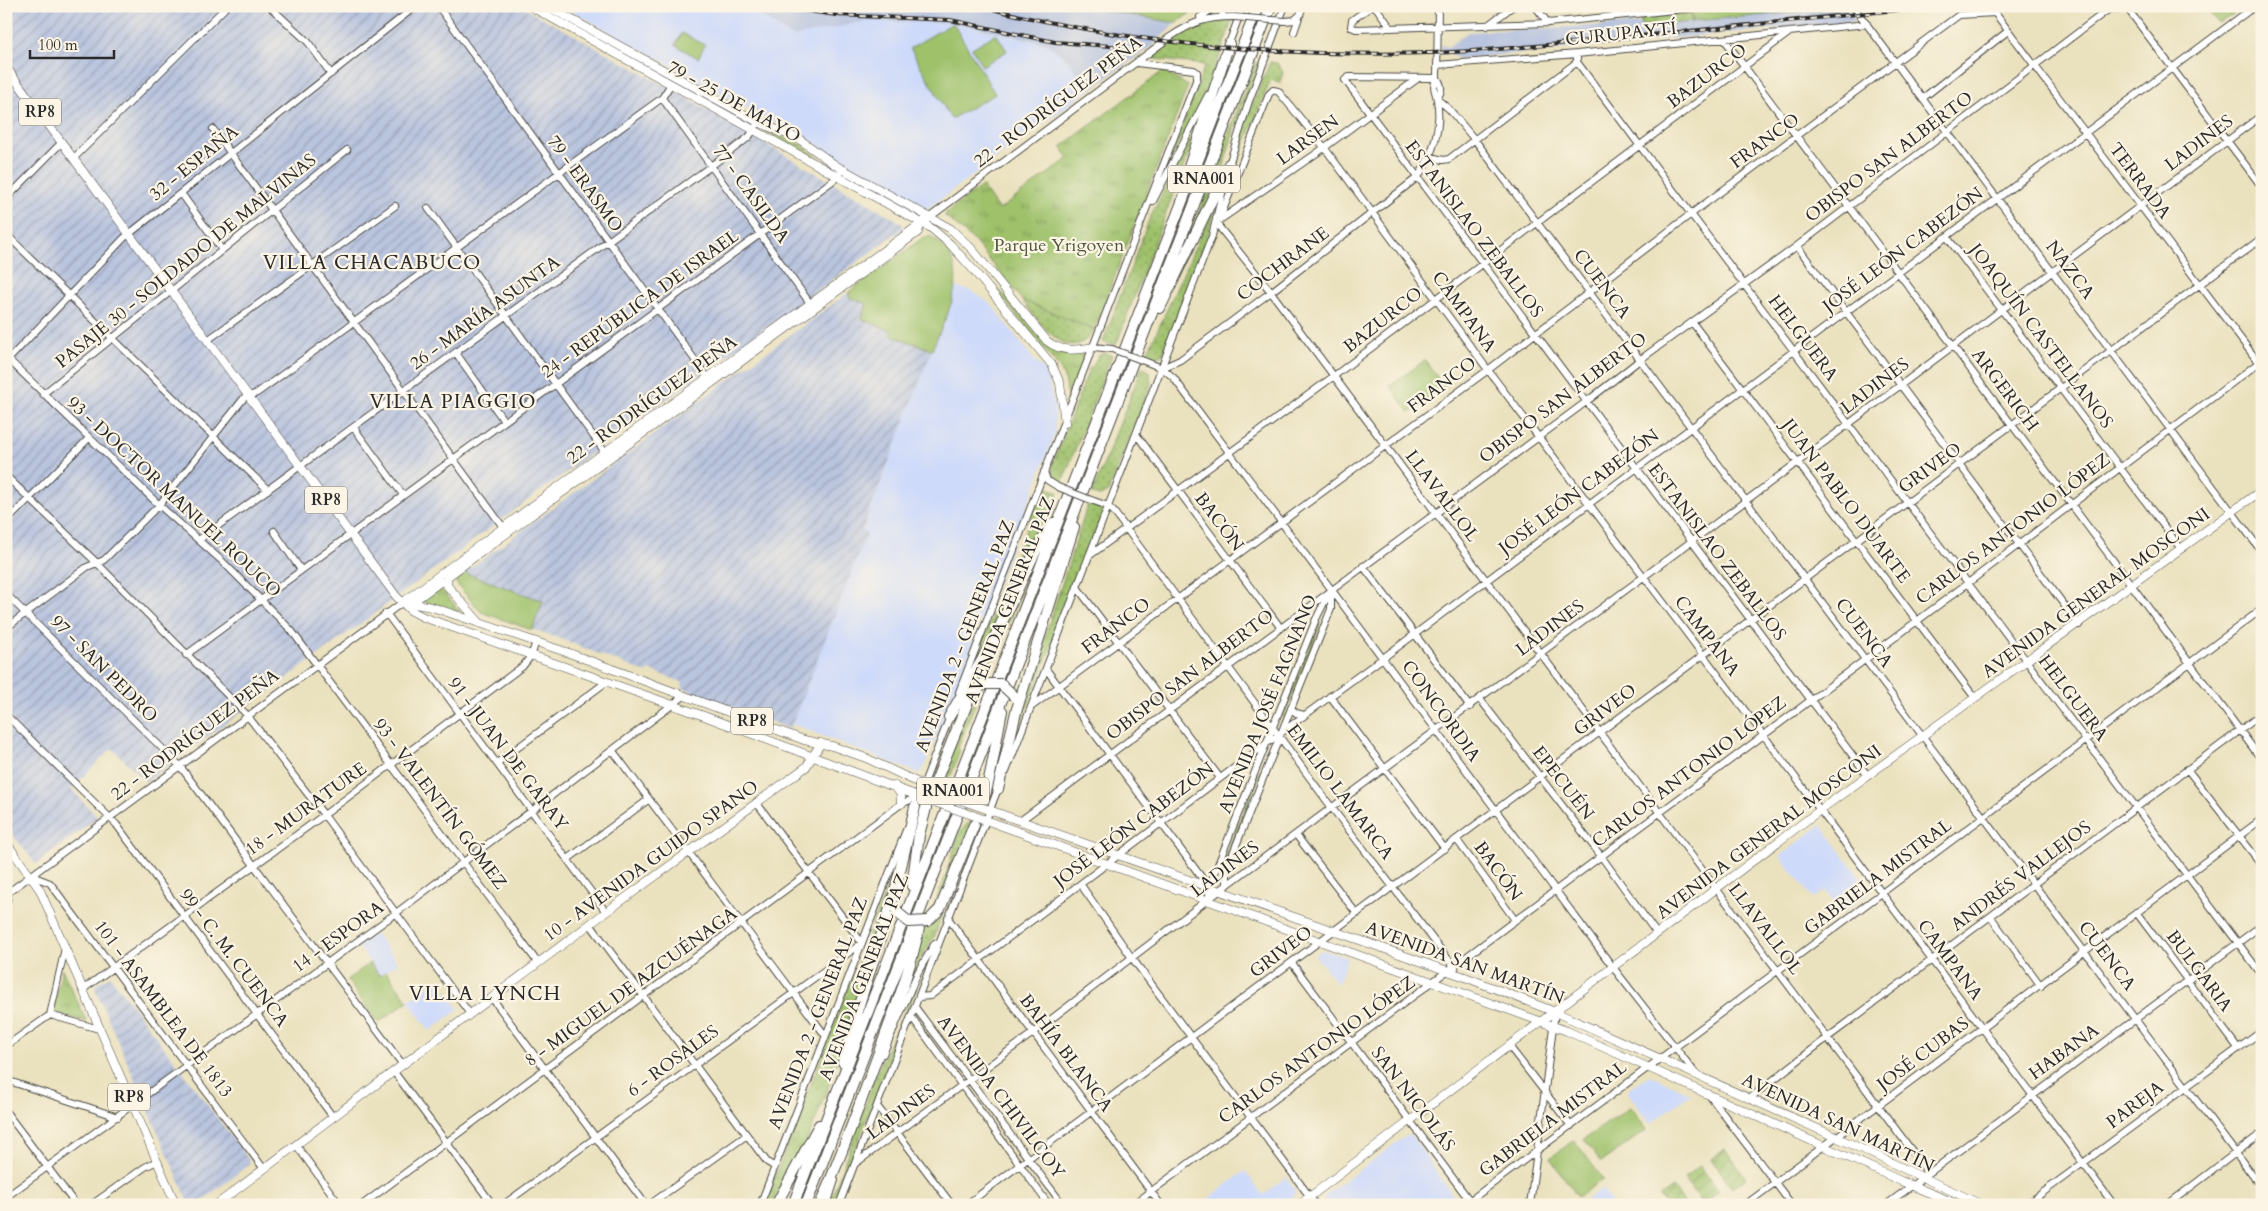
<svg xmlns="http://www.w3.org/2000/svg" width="2268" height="1211" viewBox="0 0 2268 1211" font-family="Cardo,serif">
  <defs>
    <pattern id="industrial-furrows" width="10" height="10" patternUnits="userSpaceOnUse" patternTransform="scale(1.25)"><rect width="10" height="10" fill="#b9c4de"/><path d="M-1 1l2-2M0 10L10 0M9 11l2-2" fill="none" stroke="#979fb4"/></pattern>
    <pattern id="grass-dots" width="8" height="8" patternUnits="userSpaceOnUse" patternTransform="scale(1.25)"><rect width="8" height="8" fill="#9ec16b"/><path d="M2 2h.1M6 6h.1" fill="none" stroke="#819d58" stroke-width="1.8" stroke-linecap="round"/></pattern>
    <pattern id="park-tufts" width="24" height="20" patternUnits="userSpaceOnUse" patternTransform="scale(1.25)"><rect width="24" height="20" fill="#9ec16b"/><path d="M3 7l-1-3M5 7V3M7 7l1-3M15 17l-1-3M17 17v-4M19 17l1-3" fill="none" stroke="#819d58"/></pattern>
    <pattern id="garden-furrows" width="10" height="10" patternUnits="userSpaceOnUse" patternTransform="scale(1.25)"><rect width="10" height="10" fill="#9ec16b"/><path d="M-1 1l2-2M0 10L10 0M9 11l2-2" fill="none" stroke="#819d58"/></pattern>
  </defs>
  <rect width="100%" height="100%" fill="#fcf5e5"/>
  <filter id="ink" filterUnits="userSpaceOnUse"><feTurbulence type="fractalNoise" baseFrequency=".02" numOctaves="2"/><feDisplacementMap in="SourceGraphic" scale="10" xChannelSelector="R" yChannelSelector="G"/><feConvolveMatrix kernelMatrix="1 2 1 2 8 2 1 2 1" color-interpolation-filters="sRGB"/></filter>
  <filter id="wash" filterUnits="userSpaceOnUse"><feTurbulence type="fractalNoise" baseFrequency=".0096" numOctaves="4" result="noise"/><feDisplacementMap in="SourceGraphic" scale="20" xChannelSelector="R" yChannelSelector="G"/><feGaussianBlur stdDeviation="1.12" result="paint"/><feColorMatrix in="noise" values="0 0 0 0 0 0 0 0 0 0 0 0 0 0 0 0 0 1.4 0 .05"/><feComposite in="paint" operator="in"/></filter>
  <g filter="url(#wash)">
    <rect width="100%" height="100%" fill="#eae1be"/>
    <path fill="#cedafa" d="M563 6H746L793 36 866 21 956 23 1047 44 1065 57 1089 90 930 207 925 208 834 157 802 134 769 120Z
      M956 287 972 291 992 305 1034 360 1046 372 1055 407V434L983 620 980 619 969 656 923 770 918 773 792 724 866 533 862 532Z
      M1821 825 1869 889V893L1841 913 1825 890 1813 899 1780 856Z
      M375 933 398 963 380 976 358 946Z
      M1322 950 1348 957 1338 984 1315 955Z
      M437 979 459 1009 430 1031 408 1001Z
      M1648 1076H1653L1691 1094 1650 1124 1627 1091Z
      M1407 1135 1412 1136 1456 1200 1455 1204 1325 1205 1324 1196Z
      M1245 1171 1263 1195 1286 1177 1295 1190V1195L1282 1205H1206L1204 1202Z
      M1602 1188 1614 1205H1580Z"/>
    <path fill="url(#industrial-furrows)" d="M6 6H521L675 91 902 223 904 228 596 450 146 782 112 748 71 789 98 817 36 864 6 826V367L15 359 6 350Z
      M849 292V297L867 304 862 319 893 331 892 335 932 350 862 531 867 533 790 729 683 688 682 682 649 670 647 673 561 639 481 612 456 583 457 578Z
      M110 976 249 1160V1164L197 1205H190L95 989 96 984Z"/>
    <path fill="#b9c4de" d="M746 6H1082L1176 23 1152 46 1089 90 1065 57 1047 44 1007 34 956 23 866 21 793 37Z
      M1846 8 1855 21 1459 59 1449 53 1440 54 1441 45 1448 47 1468 32 1694 21Z"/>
    <path fill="url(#grass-dots)" stroke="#64764b" d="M1210 21H1232L1210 83 1166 169 1205 65 1155 59 1153 57C1170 42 1189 28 1210 21Z
      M1270 62 1277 63 1283 72 1280 83 1271 79 1224 197 1246 120Z
      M1255 63H1259L1234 130 1222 172 1178 267Z
      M1203 115 1116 345 1103 342 1150 217Z
      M1216 201 1206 242 1163 354 1155 359 1146 356Z
      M1022 300 1094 330C1069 369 1038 320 1022 300Z
      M1104 353 1112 355 1062 483 1054 476 1052 466 1090 367 1092 368 1098 356Z
      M1142 367 1150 372 1151 384 1108 492 1100 496 1092 494Z
      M1043 486 1058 492 1056 498 1022 561 1025 563 986 645 971 671Z
      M1088 504 1102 509V515L1010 752 1014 731Z
      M1025 582 985 679 969 690 987 662Z
      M1319 624H1321L1283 718 1281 717Z
      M981 689 958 748 960 750 951 776 943 782 939 781 968 710Z
      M1259 771 1261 773 1223 871 1219 873Z
      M968 823 971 824 938 904 929 916 946 876 959 832Z
      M901 851 902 854 831 1080 807 1141 771 1205H764Z
      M942 913 935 935 916 967 905 996 924 927 934 923Z
      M924 968 834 1205H829L877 1072Z"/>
    <path fill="url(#park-tufts)" stroke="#64764b" d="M1755 6H1845L1846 8 1694 21 1691 13Z
      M2205 6H2246L2218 24Z
      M1163 71 1188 86 1094 330 1022 300 975 242 945 216 946 213 982 186 999 210 1069 158 1061 147Z
      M763 130 800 144 830 167Z
      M987 279 1011 302 1049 348 1062 353 1087 354 1068 401 1066 383 1061 370Z
      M439 586 461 613 420 601Z
      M62 969 87 1022 53 1012Z"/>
    <path fill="url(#garden-furrows)" stroke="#64764b" d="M1690 13 1693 22 1641 26 1640 18Z
      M1725 1149 1746 1178 1733 1188 1711 1159Z
      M1700 1166 1719 1191 1702 1204 1684 1178Z
      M1673 1187 1686 1205H1666L1660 1196Z"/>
    <path fill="#9ec16b" stroke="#64764b" d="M1081 6H1200L1176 23Z
      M953 23 995 94 951 119 910 48Z
      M682 33 705 45 698 58 675 45Z
      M994 35H997L1007 51 982 66 972 48Z
      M930 236C978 265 947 312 932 350L891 335 892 331 862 319 867 304 849 297V292L924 237Z
      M1425 360 1445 388 1410 413 1390 386Z
      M465 573 543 601 532 630 481 612 456 583 457 578Z
      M370 963 380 976 386 971 408 1001 378 1023 347 980Z
      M1631 1107 1647 1130 1601 1162 1584 1139Z
      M1574 1140 1603 1179 1578 1197 1550 1158Z"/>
  </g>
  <g filter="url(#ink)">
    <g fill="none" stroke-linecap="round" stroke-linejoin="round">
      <path stroke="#c4bda1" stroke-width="10" stroke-dasharray="10 5" stroke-linecap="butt" d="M974 824 985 795"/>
      <defs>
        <path id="minor" d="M269 6 308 42 331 74
          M438 6 708 378
          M1372 6 1352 20 1351 27 1356 29 1548 23 1713 6
          M1375 6 1391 28
          M1535 6 1548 23
          M1853 6 2262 552
          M2261 6 2262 7
          M1200 17 1217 6
          M1222 17 1223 6
          M1285 21 1294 20 1300 15
          M1487 26 1513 6
          M1294 32 1303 6
          M1724 39 2262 760
          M1228 46 1243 6
          M1577 54V62L2262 975
          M1437 65 1577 54 1867 24
          M1437 78 1349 77 1345 80 1868 776
          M1437 78C1443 86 1442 91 1437 99
          M662 98 812 306
          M1923 98 2008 31
          M1437 99 1449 109 1475 140 2262 1188
          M213 129 503 527
          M1431 157 1443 160 1449 159 1577 62
          M74 158 227 6
          M1228 168 1248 104 1285 6
          M181 193 222 250
          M6 199 62 142
          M1153 201 1208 95
          M428 208 607 455
          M930 217 1170 37C1193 22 1205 17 1234 17
          M1217 222 1317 153 1417 79
          M1216 223 1222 213 1269 94 1273 90 1278 91 1324 147 1488 370 1820 810 2114 1205
          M1216 223 1271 292 1924 1167 1926 1174
          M6 234 268 490
          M1947 237 2181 549
          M1797 246 2079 625
          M1692 322 1975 698
          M209 339 395 206
          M1094 347 1112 349
          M456 353 504 421
          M6 357 159 505 222 561 291 630 538 963
          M1144 361 1162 368 1173 377 1612 966 1696 1074
          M6 362 124 238 416 6
          M1162 368 1180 360 1271 292 1418 177C1433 155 1442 127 1437 100 1436 91 1431 87 1437 78L1438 6
          M43 394 347 150
          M354 428 403 495
          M1136 434 1280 627
          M1044 472 1047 480 1058 487
          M6 476 97 563 247 715 324 815 470 1014
          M1091 500 1108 506 1114 512 1332 808 1455 968
          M6 522 89 438
          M274 531 301 570
          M200 539 711 166 749 137 756 126
          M1089 556 1334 376 1790 32
          M1363 566 1470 707
          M1077 587 1220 778
          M6 594 180 766 403 1065
          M386 613 606 912
          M6 628 87 567 104 560 159 505 244 398 257 393 662 98 671 84
          M186 655 835 179 843 170
          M1046 669 1208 886
          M959 692 1197 78V72L1194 70 1137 63
          M1330 696 1445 849
          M1480 699 1601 856 1657 934
          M1031 707 1488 370 1691 214 1959 15 1995 13 2262 367
          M1291 708 1296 713 1304 715
          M6 715 116 824 333 1117
          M613 751 825 1035
          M497 763 605 683
          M2187 769 2262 865
          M1006 772 1212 236 1226 177
          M756 802 862 943
          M914 809 950 716
          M1020 821 1586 402 1641 359 1797 246 2109 9 2127 8 2262 187
          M1296 835 1357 914
          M1457 840 1515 920
          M568 859 648 800
          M32 876 50 883 264 1169
          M1081 885 1132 958 1316 1205
          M1227 885V868L1331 609V591
          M6 894 403 602
          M1209 901V887L1316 619 1330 591
          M6 905 9 892
          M2136 912 2238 1048
          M1991 917 2041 986
          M948 918 1161 1205
          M590 924 767 1162 775 1167
          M1292 963 1473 1205
          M82 990 324 815 523 666 531 656 536 642
          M919 997 930 996C1082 885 1230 768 1383 658L2255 6
          M492 998 646 1205
          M915 1007 1063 1205
          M50 1015 99 1029
          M911 1016 1049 1205
          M6 1046 50 1015 65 948
          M1509 1046 1571 1126
          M883 1054 918 972 935 943
          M394 1072 493 1205
          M6 1080 118 1117
          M1709 1095 1792 1205
          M1750 1098 1827 1038 2262 714
          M877 1106 952 1205
          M6 1112 76 1205
          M296 1145 340 1205
          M856 1163 1033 1033 1227 885 1692 541 2262 115
          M6 1197 396 913 684 696
          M91 1205 145 1167 157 1161
          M362 1205 901 804 920 796
          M503 1205 862 943
          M649 1205 747 1135
          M760 1205 906 830
          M827 1205 835 1180
          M839 1205 999 786
          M966 1205 2262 238
          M1133 1205 1968 583 2261 361
          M1464 1205 2262 609
          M1530 1205 1555 1012
          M1745 1205 2262 819
          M1886 1205 2262 925
          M2026 1205 2262 1031
          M2167 1205 2262 1133"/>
        <path id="major" d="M530 6 931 228 950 244 970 266 1052 365 1060 383 1065 423
          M547 6 758 122 799 139 835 165 951 229 972 249 1047 341C1062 353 1077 350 1094 347
          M6 67 396 596 410 610 423 617 704 716 934 802
          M447 584V577L918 232 920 226
          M409 600 418 598 440 582H444L479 622
          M403 602 605 452 926 220
          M403 602 432 607 569 653 804 740 832 746 866 758 938 792
          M895 786 901 795V804
          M975 805 1465 977 1555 1012 1836 1137 1982 1205
          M972 815 1567 1031 1901 1181 1959 1205
          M6 842 40 890 176 1205
          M216 1205 606 912 806 767 821 743
          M1299 1205 1820 810 2262 490"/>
        <path id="highway" d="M1189 167 1229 44
          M1160 308 1229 164
          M949 717 993 641 1036 550 1053 523
          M936 781 969 699 983 684
          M998 789 1016 712 1074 527
          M985 795C993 768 996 739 1002 711
          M912 886 919 835 926 808
          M928 921 940 909 974 825
          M843 1062 857 1011 894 896 915 807
          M776 1205 819 1125
          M793 1205 1258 6
          M806 1205 1271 6
          M820 1205C843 1152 862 1098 882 1044 897 1004 912 965 920 923"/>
      </defs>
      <use href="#minor" stroke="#484641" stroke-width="8"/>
      <use href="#major" stroke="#484641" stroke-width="9"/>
      <use href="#highway" stroke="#484641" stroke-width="12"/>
      <use href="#minor" stroke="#fff" stroke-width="6"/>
      <use href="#major" stroke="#fff" stroke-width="8"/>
      <use href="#highway" stroke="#fff" stroke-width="10"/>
      <defs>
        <path id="rail" d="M773 6 836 15 950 20 1055 42 1125 47
          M980 6C1126 44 1280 57 1431 53 1494 51 1557 44 1619 38 1725 28 1831 17 1937 6"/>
      </defs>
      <use href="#rail" stroke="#2b2b2b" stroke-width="4"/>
      <use href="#rail" stroke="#fcf5e5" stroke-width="2" stroke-dasharray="5.5" stroke-linecap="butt"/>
      <defs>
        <path id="minor-bridge" d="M1234 17 1285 21
          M1112 349 1144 361
          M1058 487 1091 500"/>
        <path id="major-bridge" d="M938 792 975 805
          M934 802 972 815"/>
        <path id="highway-bridge" d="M983 684H1001L1014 696
          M896 909 899 914 909 922 928 921"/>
      </defs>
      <use href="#minor-bridge" stroke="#484641" stroke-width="8" stroke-linecap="butt"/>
      <use href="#major-bridge" stroke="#484641" stroke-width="9" stroke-linecap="butt"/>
      <use href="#highway-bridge" stroke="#484641" stroke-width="12" stroke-linecap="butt"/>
      <use href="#minor-bridge" stroke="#fff" stroke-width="6"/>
      <use href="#major-bridge" stroke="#fff" stroke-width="8"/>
      <use href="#highway-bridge" stroke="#fff" stroke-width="10"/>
    </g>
  </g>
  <g text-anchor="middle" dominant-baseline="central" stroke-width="4.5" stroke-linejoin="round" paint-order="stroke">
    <g fill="#fcf5e5" stroke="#6a6863" stroke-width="1">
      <rect x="19" y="98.5" width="42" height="27" rx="4"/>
      <rect x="1168" y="165.5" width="72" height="27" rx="4"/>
      <rect x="305" y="486.5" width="42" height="27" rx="4"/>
      <rect x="731" y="707.5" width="42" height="27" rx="4"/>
      <rect x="917" y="777.5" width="72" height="27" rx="4"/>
      <rect x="108" y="1083.5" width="42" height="27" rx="4"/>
    </g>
    <g font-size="16" font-weight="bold" fill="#2b2b2b">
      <text x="40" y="112">RP8</text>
      <text x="1204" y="179">RNA001</text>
      <text x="326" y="500">RP8</text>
      <text x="752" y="721">RP8</text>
      <text x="953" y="791">RNA001</text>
      <text x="129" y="1097">RP8</text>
    </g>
    <g font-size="18" fill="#2b2b2b" stroke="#fcf5e5">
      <text transform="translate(1621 34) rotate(-6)">CURUPAYTÍ</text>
      <text transform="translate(1707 76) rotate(-37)">BAZURCO</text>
      <text transform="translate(734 102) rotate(29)">79 - 25 DE MAYO</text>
      <text transform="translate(1058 102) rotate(-37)">22 - RODRÍGUEZ PEÑA</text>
      <text transform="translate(1308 140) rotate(-36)">LARSEN</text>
      <text transform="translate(1765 141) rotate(-36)">FRANCO</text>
      <text transform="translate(2199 143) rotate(-37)">LADINES</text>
      <text transform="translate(1889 157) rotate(-37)">OBISPO SAN ALBERTO</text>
      <text transform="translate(194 163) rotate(-39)">32 - ESPAÑA</text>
      <text transform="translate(2140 181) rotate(53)">TERRADA</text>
      <text transform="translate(585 184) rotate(54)">79 - ERASMO</text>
      <text transform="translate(751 194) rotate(54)">77 - CASILDA</text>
      <text transform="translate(1474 229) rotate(53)">ESTANISLAO ZEBALLOS</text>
      <text transform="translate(1903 250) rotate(-37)">JOSÉ LEÓN CABEZÓN</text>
      <text transform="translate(186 261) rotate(-39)">PASAJE 30 - SOLDADO DE MALVINAS</text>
      <text transform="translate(1283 264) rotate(-37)">COCHRANE</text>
      <text transform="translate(2070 270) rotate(53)">NAZCA</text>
      <text transform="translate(1602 284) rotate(53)">CUENCA</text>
      <text transform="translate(640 304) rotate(-36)">24 - REPÚBLICA DE ISRAEL</text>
      <text transform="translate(1464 312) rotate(54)">CAMPANA</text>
      <text transform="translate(485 313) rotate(-36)">26 - MARÍA ASUNTA</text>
      <text transform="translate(1383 320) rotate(-38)">BAZURCO</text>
      <text transform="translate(2041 336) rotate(53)">JOAQUÍN CASTELLANOS</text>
      <text transform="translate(1803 338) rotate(53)">HELGUERA</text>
      <text transform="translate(1442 385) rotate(-37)">FRANCO</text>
      <text transform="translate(1875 386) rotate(-37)">LADINES</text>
      <text transform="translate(2005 390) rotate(53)">ARGERICH</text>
      <text transform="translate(1563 398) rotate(-37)">OBISPO SAN ALBERTO</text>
      <text transform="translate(652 400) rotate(-36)">22 - RODRÍGUEZ PEÑA</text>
      <text transform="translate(1930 468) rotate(-36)">GRIVEO</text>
      <text transform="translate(1579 492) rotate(-37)">JOSÉ LEÓN CABEZÓN</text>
      <text transform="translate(1442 496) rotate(53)">LLAVALLOL</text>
      <text transform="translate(174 497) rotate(43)">93 - DOCTOR MANUEL ROUCO</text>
      <text transform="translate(1846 501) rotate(53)">JUAN PABLO DUARTE</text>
      <text transform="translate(1219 522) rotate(53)">BACÓN</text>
      <text transform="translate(2013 529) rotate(-37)">CARLOS ANTONIO LÓPEZ</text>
      <text transform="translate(1717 552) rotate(53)">ESTANISLAO ZEBALLOS</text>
      <text transform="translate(2096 593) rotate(-36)">AVENIDA GENERAL MOSCONI</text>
      <text transform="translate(1010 600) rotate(-69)">AVENIDA GENERAL PAZ</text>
      <text transform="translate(1116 626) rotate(-37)">FRANCO</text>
      <text transform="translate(1550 628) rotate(-37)">LADINES</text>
      <text transform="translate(1864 633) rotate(53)">CUENCA</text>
      <text transform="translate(965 636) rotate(-69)">AVENIDA 2 - GENERAL PAZ</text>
      <text transform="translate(1707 636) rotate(53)">CAMPANA</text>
      <text transform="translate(104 669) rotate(45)">97 - SAN PEDRO</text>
      <text transform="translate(1190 675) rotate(-37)">OBISPO SAN ALBERTO</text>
      <text transform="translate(2073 698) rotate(53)">HELGUERA</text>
      <text transform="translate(1268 704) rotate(-68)">AVENIDA JOSÉ FAGNANO</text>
      <text transform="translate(1605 710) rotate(-37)">GRIVEO</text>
      <text transform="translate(1441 711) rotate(54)">CONCORDIA</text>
      <text transform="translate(195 735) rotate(-37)">22 - RODRÍGUEZ PEÑA</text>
      <text transform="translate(508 754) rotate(53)">91 - JUAN DE GARAY</text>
      <text transform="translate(1689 772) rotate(-37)">CARLOS ANTONIO LÓPEZ</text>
      <text transform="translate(1563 783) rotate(52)">EPECUÉN</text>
      <text transform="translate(1340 792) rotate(53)">EMILIO LAMARCA</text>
      <text transform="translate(440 804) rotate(53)">93 - VALENTÍN GÓMEZ</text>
      <text transform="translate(306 809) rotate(-36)">18 - MURATURE</text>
      <text transform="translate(1134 825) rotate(-37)">JOSÉ LEÓN CABEZÓN</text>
      <text transform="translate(1769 832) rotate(-37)">AVENIDA GENERAL MOSCONI</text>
      <text transform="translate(651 861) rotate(-36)">10 - AVENIDA GUIDO SPANO</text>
      <text transform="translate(1225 869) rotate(-37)">LADINES</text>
      <text transform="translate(1498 871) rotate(54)">BACÓN</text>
      <text transform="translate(2021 876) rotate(-37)">ANDRÉS VALLEJOS</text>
      <text transform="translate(1878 877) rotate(-37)">GABRIELA MISTRAL</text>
      <text transform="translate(1765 929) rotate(53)">LLAVALLOL</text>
      <text transform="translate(338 937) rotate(-36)">14 - ESPORA</text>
      <text transform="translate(1281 952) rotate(-37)">GRIVEO</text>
      <text transform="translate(2107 956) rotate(53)">CUENCA</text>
      <text transform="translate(234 958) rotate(53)">99 - C. M. CUENCA</text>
      <text transform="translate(1950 960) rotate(53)">CAMPANA</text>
      <text transform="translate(1465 963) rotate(20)">AVENIDA SAN MARTÍN</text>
      <text transform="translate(2199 971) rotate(53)">BULGARIA</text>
      <text transform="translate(864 977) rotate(-69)">AVENIDA GENERAL PAZ</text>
      <text transform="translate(631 987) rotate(-36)">8 - MIGUEL DE AZCUÉNAGA</text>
      <text transform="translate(163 1009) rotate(53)">101 - ASAMBLEA DE 1813</text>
      <text transform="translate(818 1013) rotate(-69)">AVENIDA 2 - GENERAL PAZ</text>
      <text transform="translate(1317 1050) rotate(-36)">CARLOS ANTONIO LÓPEZ</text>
      <text transform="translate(2064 1052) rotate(-36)">HABANA</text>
      <text transform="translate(1066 1053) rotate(53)">BAHÍA BLANCA</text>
      <text transform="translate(1923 1054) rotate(-37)">JOSÉ CUBAS</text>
      <text transform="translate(673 1061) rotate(-36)">6 - ROSALES</text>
      <text transform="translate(1001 1097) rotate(53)">AVENIDA CHIVILCOY</text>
      <text transform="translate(1413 1099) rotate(53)">SAN NICOLÁS</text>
      <text transform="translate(2135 1105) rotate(-37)">PAREJA</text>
      <text transform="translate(901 1112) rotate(-36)">LADINES</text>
      <text transform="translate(1553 1119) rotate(-37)">GABRIELA MISTRAL</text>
      <text transform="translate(1838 1123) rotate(25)">AVENIDA SAN MARTÍN</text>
    </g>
    <g font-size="18" fill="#4e583e" stroke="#fcf5e5">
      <text x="1059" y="245">Parque Yrigoyen</text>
    </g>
    <g font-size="20" letter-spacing="1" fill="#2b2b2b" stroke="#fcf5e5">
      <text x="372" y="262">VILLA CHACABUCO</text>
      <text x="453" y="401">VILLA PIAGGIO</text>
      <text x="485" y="993">VILLA LYNCH</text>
    </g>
  </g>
  <rect width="2268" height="1211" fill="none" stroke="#fcf5e5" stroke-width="25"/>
  <path d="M30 50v8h84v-8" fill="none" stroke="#2b2b2b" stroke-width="2.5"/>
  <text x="38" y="50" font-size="15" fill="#2b2b2b" stroke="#fcf5e5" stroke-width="4" paint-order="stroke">100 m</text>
</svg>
